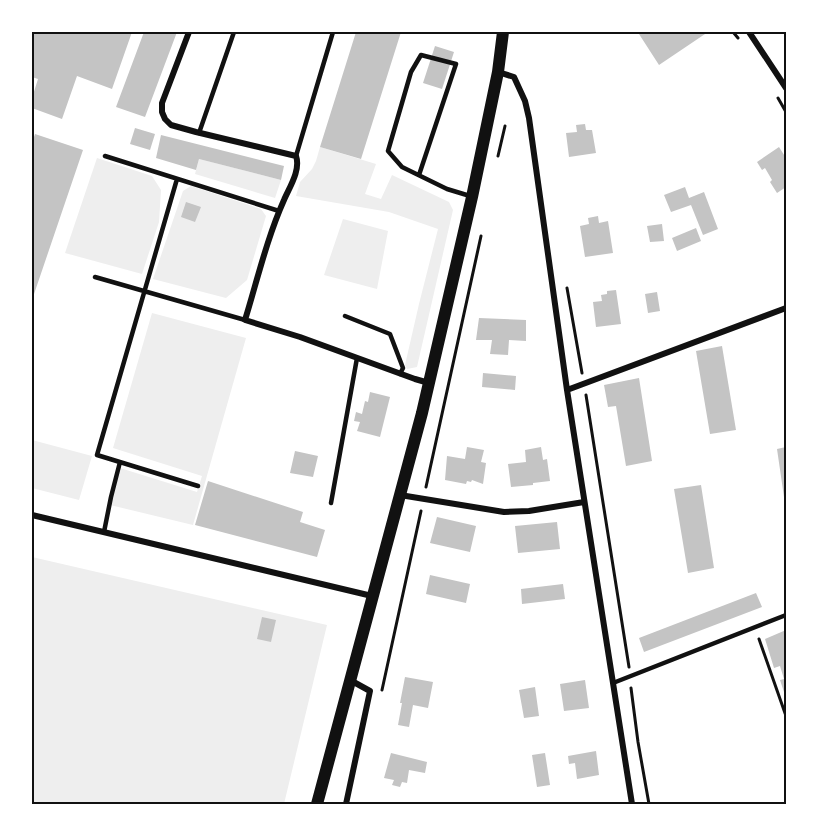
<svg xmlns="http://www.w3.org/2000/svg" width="818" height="836" viewBox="0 0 818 836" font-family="'DejaVu Sans',sans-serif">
  <rect width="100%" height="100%" fill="#fff"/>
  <path fill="#eee" d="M320 147 376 164 365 194 381 199 392 175 449 202 453 210 417 367 407 369 405 365 419 304 438 229 389 212 296 196 300 182 312 169 316 161Z
    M97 158 152 176 161 190 159 222 142 274 65 253Z
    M199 159 281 180 275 198 195 174Z
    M191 186 261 209 266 216 247 280 226 298 153 279 183 191Z
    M343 219 388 231 377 289 324 275Z
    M152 313 246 338 193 525 110 505 120 468 197 492 202 476 113 448Z
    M32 440 92 456 79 500 32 488Z
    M32 557 327 625 284 804H32Z"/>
  <path fill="#c4c4c4" d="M32 32H132L112 89 77 76 62 119 32 108V98L38 79 32 77Z
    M144 32H177L145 117 116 107Z
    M356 32H401L361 159 320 147Z
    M643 32H708L659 65 639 34Z
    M435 46 454 52 442 89 423 83Z
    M585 124 586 130H592L596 153 569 157 566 133 577 132 576 125Z
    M135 128 155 134 150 150 130 144Z
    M35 134 83 150 32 300V143Z
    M161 135 284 166 281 180 199 159 196 170 156 158Z
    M779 147 786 158V187L777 193 770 182 772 180 765 168 762 170 757 162Z
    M685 187 689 198 704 192 718 229 703 235 691 205 671 212 664 195Z
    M186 202 201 207 195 222 181 217Z
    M598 216 599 223 608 221 613 253 585 257 580 226 589 224 588 218Z
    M662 224 664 241 650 242 647 226Z
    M696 228 701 241 677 251 672 238Z
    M616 290 621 324 596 327 593 302 602 301 601 295 607 294V291Z
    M657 292 660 311 648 313 645 294Z
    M479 318 526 320V341L509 340 508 355 490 354 492 340H476Z
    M722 346 736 430 710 434 696 351Z
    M483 373 516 376 515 390 482 387Z
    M639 378 652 461 626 466 616 406 608 407 604 385Z
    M370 392 390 397 380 437 357 431 360 422 354 421 356 412 362 414 365 401 368 402Z
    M467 447 484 450 481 462 486 463 483 484 472 480 471 482 467 481 466 484 445 480 447 456 465 459Z
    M541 447 543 460 547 459 550 481 533 483V485L511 487 508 464 526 462 525 450Z
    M786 447V504H785L777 449Z
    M295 451 318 456 313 477 290 473Z
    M208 481 303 512 300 522 325 530 317 557 195 525Z
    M701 485 714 568 688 573 674 489Z
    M437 517 476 526 470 552 430 543Z
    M557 522 560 549 518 553 515 526Z
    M430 575 470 584 466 603 426 594Z
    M563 584 565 599 522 604 521 589Z
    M756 593 762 607 644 652 639 638Z
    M262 617 276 620 271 642 257 639Z
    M786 630V698L780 680 784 679 780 666 774 668 765 639Z
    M405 677 433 682 428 708 413 705 409 727 398 725 402 703H400Z
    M585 680 589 708 564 711 560 684Z
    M535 687 539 716 524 718 519 690Z
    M596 751 599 775 577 779 575 763 569 764 568 756Z
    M391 753 427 762 425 773 409 770 407 783 402 782 400 787 392 785 394 780 384 778Z
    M545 753 550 785 537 787 532 755Z"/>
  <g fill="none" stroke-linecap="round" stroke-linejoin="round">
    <path stroke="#111" stroke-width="3" d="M733 32 738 38
      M778 98 786 112
      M498 156 505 126
      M567 288 582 373
      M586 395 629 667
      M426 487 481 236
      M759 639 786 716
      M631 688 638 742 649 804
      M382 690 421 511"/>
    <path stroke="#111" stroke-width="4.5" d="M199 133 234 32
      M105 156 279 211
      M296 156 333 32
      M419 175 456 64 421 55 411 72 388 151 402 167 447 189 470 196
      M177 179 97 455 198 486
      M95 277 245 320
      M345 316 390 334 403 368 400 374
      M331 503 357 358
      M104 532 111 497 120 462
      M613 683 786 615"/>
    <path stroke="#111" stroke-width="6" d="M189 32 162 103V112L165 119 171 125 196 132 296 156C301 170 289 188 284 200 267 238 257 281 245 320L300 337 415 379 429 383
      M749 32 786 88
      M498 72 514 77 525 101 529 118 567 390 632 804
      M567 390 786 308
      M400 495 504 512 529 511 584 502
      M32 515 372 596
      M346 804 370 691 350 680"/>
    <path stroke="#111" stroke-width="12" d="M317 804 422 413 472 197 498 72 503 32"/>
  </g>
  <rect width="818" height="836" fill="none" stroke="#ffffff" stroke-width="66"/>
  <rect x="33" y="33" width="752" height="770" fill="none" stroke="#111" stroke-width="2"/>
</svg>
